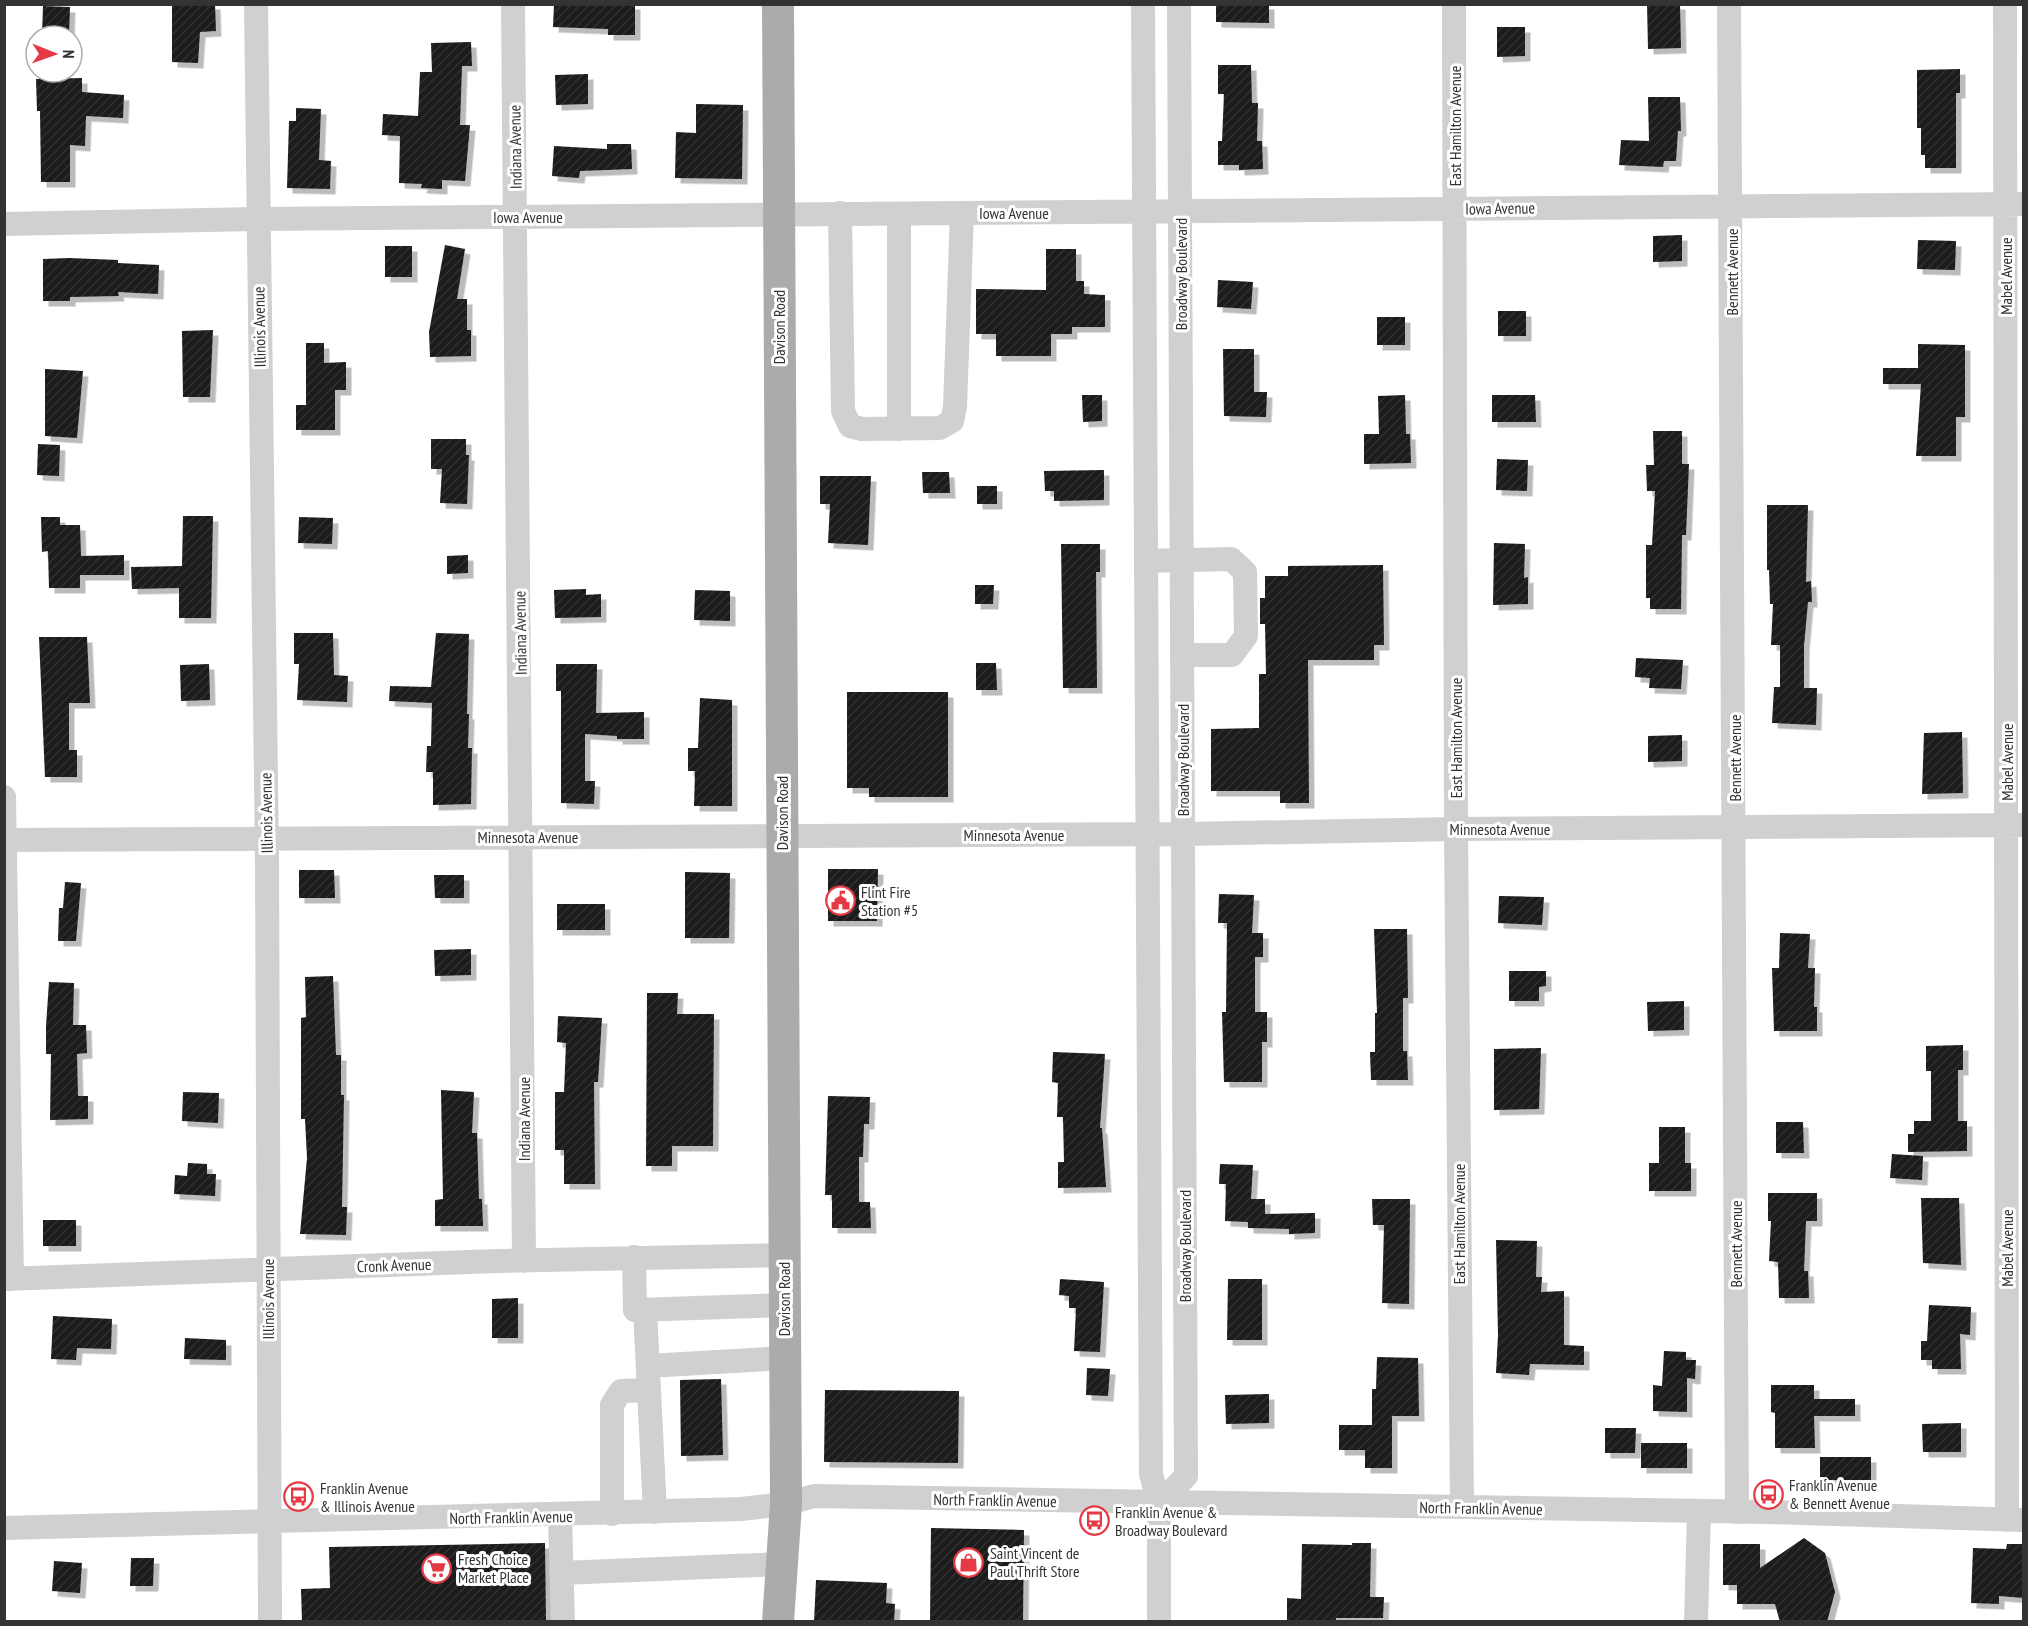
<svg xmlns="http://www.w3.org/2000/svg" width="2028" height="1626" viewBox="0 0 2028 1626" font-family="'PT Sans Narrow',sans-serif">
  <defs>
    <pattern id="building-hatch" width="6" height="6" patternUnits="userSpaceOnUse" patternTransform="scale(1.5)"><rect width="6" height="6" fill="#1a1a1a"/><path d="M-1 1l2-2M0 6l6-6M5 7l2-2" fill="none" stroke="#333"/></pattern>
    <filter id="shadow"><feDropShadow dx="5.5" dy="5.5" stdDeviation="0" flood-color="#0004"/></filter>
  </defs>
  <rect width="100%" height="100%" fill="#fff"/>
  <path fill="url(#building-hatch)" filter="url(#shadow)" d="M172 4H215L216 31 200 32 198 63 172 62Z
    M554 4H635V35H608V29L553 27Z
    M1216 4H1269V23L1216 22Z
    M1647 4H1680L1681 48 1648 49Z
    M43 6 70 7 69 35 42 34Z
    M1497 27H1525V56L1497 57Z
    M471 42 472 66H462L460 125H470L465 181 442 180V189L421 188 422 184 399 183 400 136 382 135 383 114 418 116 420 72H432L431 43Z
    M1218 65H1251L1252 103H1258L1257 141H1262L1263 169 1239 170V165H1218V141H1222L1224 94H1218Z
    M1960 69V93H1956V168H1925V155H1921V128H1917V70Z
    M588 74V104L556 105 555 75Z
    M82 78V92L124 95 123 118 86 116 85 146 70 145V182H41L40 111H37L36 79Z
    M1648 97H1680L1681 131H1678L1676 161H1664L1663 167 1619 165 1621 140 1649 141Z
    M696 104 743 105 742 179 675 178 676 132 696 133Z
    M296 108 321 109 319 160 331 161 330 189 287 188 289 121H296Z
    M607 144H631L632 169 580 171 579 178 552 176 554 146 607 149Z
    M1682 235V261L1653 262V236Z
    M1918 240 1956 241 1955 270 1917 269Z
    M445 245 465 249 457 299H467V330H471V356L430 357 429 332Z
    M385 246H412V277H385Z
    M1046 249H1076V281H1084V294L1105 295V327H1072V334H1051V356H996V334H976V289L1046 290Z
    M69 258 118 260V263L159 265 158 294 118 292 119 296 70 297V301H43V259Z
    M1218 280 1253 282 1251 309 1217 307Z
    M1498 311H1526V336H1498Z
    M1377 317H1405V345H1377Z
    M213 330 210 397H183L182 331Z
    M306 343H324V363L346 362V390H335V430H296V405H306Z
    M1918 344 1965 345V417H1956V456H1916L1921 384H1883V368H1918Z
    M1223 349H1254V392H1267L1266 417 1224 416Z
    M45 369 83 371 77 438 45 436Z
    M1082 395H1102V421L1083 422Z
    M1405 395 1406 434H1410L1411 463 1364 464V434H1379L1378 396Z
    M1492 395H1535L1536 422H1492Z
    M1653 431H1682V464H1689L1686 535H1682L1681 609H1650V598H1646V545H1652L1655 491H1647L1646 465H1654Z
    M431 439H466V455H469L467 504 440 503 442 469H431Z
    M38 444 60 445 59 476 37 475Z
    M1497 459 1528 460 1527 491 1496 490Z
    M1104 470V500L1054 501V491H1045L1044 471Z
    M922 472H949L950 493H923Z
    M820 476H871L868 545 828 543 830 504H820Z
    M977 486H997V504H977Z
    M1767 505H1808L1806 582 1811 581 1812 602H1808L1804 646V688H1817L1816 725 1772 723 1774 687H1780V645H1771L1773 604H1770L1769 570H1767Z
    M183 516H213L211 618H179V588L132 589 131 567 182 566Z
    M41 517H60V525H80L81 556 124 555V575H80V588H49L48 551 42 552Z
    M299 517 333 518 332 544 298 543Z
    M1494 543 1525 544 1524 578 1528 577V604L1493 605Z
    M1061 544H1100V572H1096L1097 688H1063Z
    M468 555V573L447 574V556Z
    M1383 565 1384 645H1374V660H1308L1309 803H1280V791H1211V729L1259 728V674H1266L1265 624H1260V598H1265V576H1288V566Z
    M975 585H994L993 604H975Z
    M586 589V595L601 594V617L555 618 554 590Z
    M695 590 730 591V621L694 620Z
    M294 633H333L334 675 348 676 347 702 297 700 299 664H294Z
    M436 633 469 634 467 714H469L468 748H472L471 804 433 805V772H426L427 746H431L432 703 389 701 390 686 431 687Z
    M39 637H87L90 703H69V750H77V777H45Z
    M1636 658 1683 660 1681 689 1649 688 1650 678 1635 677Z
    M976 663H996L997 690H976Z
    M209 664 210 700 181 701 180 665Z
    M556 664H597L596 713 644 712V739H617V736L585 734V781H595L594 804 561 803V691H556Z
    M847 692H948V797H869V788H847Z
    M700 698 732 700V806H694L695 771H688V748H698Z
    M1962 732 1963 793 1922 794 1924 733Z
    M1682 735V761L1648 762V736Z
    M828 869H878L877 921H828Z
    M299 870H334L335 898H299Z
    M685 872 730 873 729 938H685Z
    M434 875H464V898H435Z
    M65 882 81 883 76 941H58L59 908H63Z
    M1219 894 1254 895 1252 933H1263V957H1255V1012H1267V1042H1262V1082H1224L1222 1012H1226L1227 923H1218Z
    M1499 896 1544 897 1542 925 1498 923Z
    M557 904H605V930H557Z
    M1374 929H1407L1408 998H1403V1051H1407L1408 1080H1371L1370 1052H1375V1013H1377Z
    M1780 933 1810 934 1808 968H1815L1814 1007H1817V1031H1774L1772 968H1779Z
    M471 949V975L435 976 434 950Z
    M1509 971H1546V986L1539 987V1001H1509Z
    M333 976 336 1055H341V1095H344L342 1207H347L346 1235 300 1234 307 1158 305 1119H301V1018L306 1017 305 977Z
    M49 982 74 983 73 1025H86L87 1053 77 1054 78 1096H88V1119L50 1120 51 1054H46V1026Z
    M647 993H678L677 1014H714L713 1146H672V1166H646Z
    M1684 1001V1030L1648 1031 1647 1002Z
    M558 1016 602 1018 598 1082H594L595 1184H564V1150H555V1092H564L566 1043 557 1042Z
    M1963 1045V1070H1958V1121H1967V1151L1908 1152V1134H1914V1121H1931V1071H1926V1046Z
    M1541 1048 1539 1109 1494 1110V1049Z
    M1053 1052 1105 1054 1100 1128H1102L1106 1187 1058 1188V1162H1064L1063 1117H1057L1058 1083 1052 1082Z
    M441 1090 474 1092 472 1133H477L479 1199H482L483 1226H435V1200L443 1199Z
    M183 1092 219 1093 218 1123 182 1121Z
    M828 1096 870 1097 869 1124H864L863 1157H859V1202H870L871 1228H832V1195H825Z
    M1776 1122H1803L1804 1153H1776Z
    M1659 1127H1685V1163H1691V1191H1649V1163H1659Z
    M1892 1154 1923 1156 1922 1180 1890 1178Z
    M188 1163 207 1164V1174H216L215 1196 174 1194 175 1175 187 1176Z
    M1220 1164 1253 1165 1251 1199H1265V1214L1315 1213V1233L1289 1234V1229L1248 1228V1222L1225 1221 1226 1184H1219Z
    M1768 1193H1817V1221H1806L1804 1271H1808L1809 1298H1779L1778 1262 1769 1261 1771 1221H1768Z
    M1921 1198H1959L1961 1265 1923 1263Z
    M1372 1199H1410L1409 1304 1382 1303 1384 1225H1373Z
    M43 1220H76V1246H43Z
    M1496 1240 1537 1241 1536 1277H1542L1541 1292 1564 1291V1345L1584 1346V1365L1530 1364 1529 1375 1496 1373 1498 1335Z
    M1060 1279 1104 1282 1100 1352 1074 1351 1076 1308H1069V1296L1059 1295Z
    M1228 1279H1262V1340H1227Z
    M518 1298V1338H492V1299Z
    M1929 1305 1971 1307 1970 1335 1960 1334 1961 1369H1932V1360H1921V1341H1927Z
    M53 1316 112 1319 111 1349 77 1348 76 1360 51 1359Z
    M185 1338 226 1340V1360L184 1359Z
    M1664 1351 1686 1352V1360H1696L1695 1379 1687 1378V1412L1653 1411V1385L1662 1386Z
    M1377 1357 1418 1358 1419 1416H1392V1468H1365V1450H1339V1425H1372V1389H1376Z
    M1087 1368 1110 1369 1108 1396 1086 1395Z
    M721 1379 723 1455 681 1456 680 1380Z
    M1771 1385H1814V1399H1855V1416H1814L1815 1448H1775V1413L1771 1412Z
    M825 1390 959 1391 958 1463 824 1462Z
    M1269 1394V1423L1226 1424 1225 1395Z
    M1961 1423V1452H1923L1922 1424Z
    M1605 1428H1636L1635 1453H1605Z
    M1641 1443H1687V1468H1641Z
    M1820 1457H1871V1480H1820Z
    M931 1528 1024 1530 1023 1622H930Z
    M1804 1538 1825 1553 1835 1592 1827 1622H1780L1775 1604H1737V1585H1723V1544H1760V1568Z
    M545 1543 546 1622H302L301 1589 330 1588 329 1547Z
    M1352 1543H1371L1370 1597H1384L1383 1618H1336V1620L1287 1622V1598L1301 1599 1302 1544 1352 1545Z
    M2007 1544H2024V1598L1999 1596V1604L1971 1603 1973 1548 2006 1549Z
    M131 1558H154L153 1586H130Z
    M54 1561 82 1563 80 1593 52 1591Z
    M816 1580 887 1583 886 1603 895 1604 894 1622H814Z"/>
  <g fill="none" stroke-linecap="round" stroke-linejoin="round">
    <path stroke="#d0d0d0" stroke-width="24" d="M256 4 267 860 270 1622
      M513 4 524 1261
      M1143 4 1151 1474 1159 1504V1622
      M1454 4 1456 829 1462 1507
      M1729 4 1737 1512
      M2005 4 2007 1520
      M840 213 843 411 850 426 862 429 940 428 952 421 955 407 962 213
      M899 214V429
      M4 224 258 219 2024 204
      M1146 561 1231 559 1245 572 1246 636 1232 655H1182
      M4 797 12 1279
      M4 840 1183 834 1456 829 2024 825
      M634 1257 635 1310 784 1305
      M4 1279 497 1261 784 1255
      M645 1310 655 1512
      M648 1366 785 1358
      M1159 1504 1186 1476 1179 4
      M612 1514V1405L621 1391 649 1390
      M560 1516 563 1622
      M4 1528 741 1509 786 1504 814 1496 1768 1512 2024 1520
      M561 1573 782 1564
      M1696 1622 1699 1513"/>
    <path stroke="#ababab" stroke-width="32" d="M778 4 786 1504 778 1622"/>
  </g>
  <defs>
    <symbol id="civic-ring" viewBox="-11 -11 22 22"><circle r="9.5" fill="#fff" stroke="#e63946" stroke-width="1.5"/><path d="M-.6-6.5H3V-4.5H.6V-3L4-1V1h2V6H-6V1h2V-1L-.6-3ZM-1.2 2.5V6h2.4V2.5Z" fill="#e63946"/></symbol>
    <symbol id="bus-ring" viewBox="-11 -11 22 22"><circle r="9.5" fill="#fff" stroke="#e63946" stroke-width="1.5"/><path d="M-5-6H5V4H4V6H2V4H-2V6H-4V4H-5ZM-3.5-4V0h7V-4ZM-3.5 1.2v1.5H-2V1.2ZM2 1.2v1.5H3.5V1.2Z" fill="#e63946"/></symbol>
    <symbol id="shop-ring" viewBox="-11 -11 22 22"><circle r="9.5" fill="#fff" stroke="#e63946" stroke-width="1.5"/><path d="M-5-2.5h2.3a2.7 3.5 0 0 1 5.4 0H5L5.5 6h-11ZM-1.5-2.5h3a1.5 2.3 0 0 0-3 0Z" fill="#e63946"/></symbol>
    <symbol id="supermarket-ring" viewBox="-11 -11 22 22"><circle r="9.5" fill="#fff" stroke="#e63946" stroke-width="1.5"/><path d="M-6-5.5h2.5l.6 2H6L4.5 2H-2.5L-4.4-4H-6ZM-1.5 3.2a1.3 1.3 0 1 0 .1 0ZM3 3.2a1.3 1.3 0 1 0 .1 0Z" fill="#e63946"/></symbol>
  </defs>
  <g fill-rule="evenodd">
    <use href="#civic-ring" x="824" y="884" width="33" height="33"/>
    <use href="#bus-ring" x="1752" y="1478" width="33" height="33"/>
    <use href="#bus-ring" x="282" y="1480" width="33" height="33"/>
    <use href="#bus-ring" x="1078" y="1504" width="33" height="33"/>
    <use href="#shop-ring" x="952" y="1546" width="33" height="33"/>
    <use href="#supermarket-ring" x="420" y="1552" width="33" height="33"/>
  </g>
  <g text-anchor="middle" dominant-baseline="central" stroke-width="6" stroke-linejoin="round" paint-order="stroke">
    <g font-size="16" fill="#333" stroke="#fff">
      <text transform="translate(1455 126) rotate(-90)">East Hamilton Avenue</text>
      <text transform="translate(515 147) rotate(-91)">Indiana Avenue</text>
      <text transform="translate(1500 208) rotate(-1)">Iowa Avenue</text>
      <text x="1014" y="213">Iowa Avenue</text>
      <text x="528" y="217">Iowa Avenue</text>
      <text transform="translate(1732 272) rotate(-90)">Bennett Avenue</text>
      <text transform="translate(1181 274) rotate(-90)">Broadway Boulevard</text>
      <text transform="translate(2006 276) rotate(-90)">Mabel Avenue</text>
      <text transform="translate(259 327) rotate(-91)">Illinois Avenue</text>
      <text transform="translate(779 327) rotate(-90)">Davison Road</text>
      <text transform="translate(520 633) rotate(-91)">Indiana Avenue</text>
      <text transform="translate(1456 738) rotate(-90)">East Hamilton Avenue</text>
      <text transform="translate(1735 758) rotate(-90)">Bennett Avenue</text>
      <text transform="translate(1183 760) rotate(-90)">Broadway Boulevard</text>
      <text transform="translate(2007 762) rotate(-90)">Mabel Avenue</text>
      <text transform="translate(266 813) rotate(-91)">Illinois Avenue</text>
      <text transform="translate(782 813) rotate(-90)">Davison Road</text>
      <text x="1500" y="829">Minnesota Avenue</text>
      <text x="1014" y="835">Minnesota Avenue</text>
      <text x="528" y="837">Minnesota Avenue</text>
      <text transform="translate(524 1119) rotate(-90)">Indiana Avenue</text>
      <text transform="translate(1459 1224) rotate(-90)">East Hamilton Avenue</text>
      <text transform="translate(1736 1244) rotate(-90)">Bennett Avenue</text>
      <text transform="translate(1185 1246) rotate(-90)">Broadway Boulevard</text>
      <text transform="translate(2007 1248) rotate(-90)">Mabel Avenue</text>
      <text transform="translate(394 1265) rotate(-2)">Cronk Avenue</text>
      <text transform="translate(268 1299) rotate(-90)">Illinois Avenue</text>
      <text transform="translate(784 1299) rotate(-90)">Davison Road</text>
      <text transform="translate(995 1500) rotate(1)">North Franklin Avenue</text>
      <text transform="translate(1481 1508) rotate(1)">North Franklin Avenue</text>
      <text transform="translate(511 1517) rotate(-1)">North Franklin Avenue</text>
    </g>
    <g font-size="16" fill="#333" stroke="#fff" text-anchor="start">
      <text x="861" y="892">Flint Fire<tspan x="861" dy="18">Station #5</tspan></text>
      <text x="1789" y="1485">Franklin Avenue<tspan x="1789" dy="18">&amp; Bennett Avenue</tspan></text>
      <text x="320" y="1488">Franklin Avenue<tspan x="320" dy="18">&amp; Illinois Avenue</tspan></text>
      <text x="1115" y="1512">Franklin Avenue &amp;<tspan x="1115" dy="18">Broadway Boulevard</tspan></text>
      <text x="990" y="1553">Saint Vincent de<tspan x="990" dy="18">Paul Thrift Store</tspan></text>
      <text x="458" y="1559">Fresh Choice<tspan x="458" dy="18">Market Place</tspan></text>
    </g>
  </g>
  <rect width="2028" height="1626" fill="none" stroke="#333333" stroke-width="12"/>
  <g transform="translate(54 54) rotate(91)"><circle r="28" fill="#ffffff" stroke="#adadad" stroke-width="1.5"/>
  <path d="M0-4.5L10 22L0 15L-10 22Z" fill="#e63946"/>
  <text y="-9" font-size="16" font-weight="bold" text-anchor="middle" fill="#333333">N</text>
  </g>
</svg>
